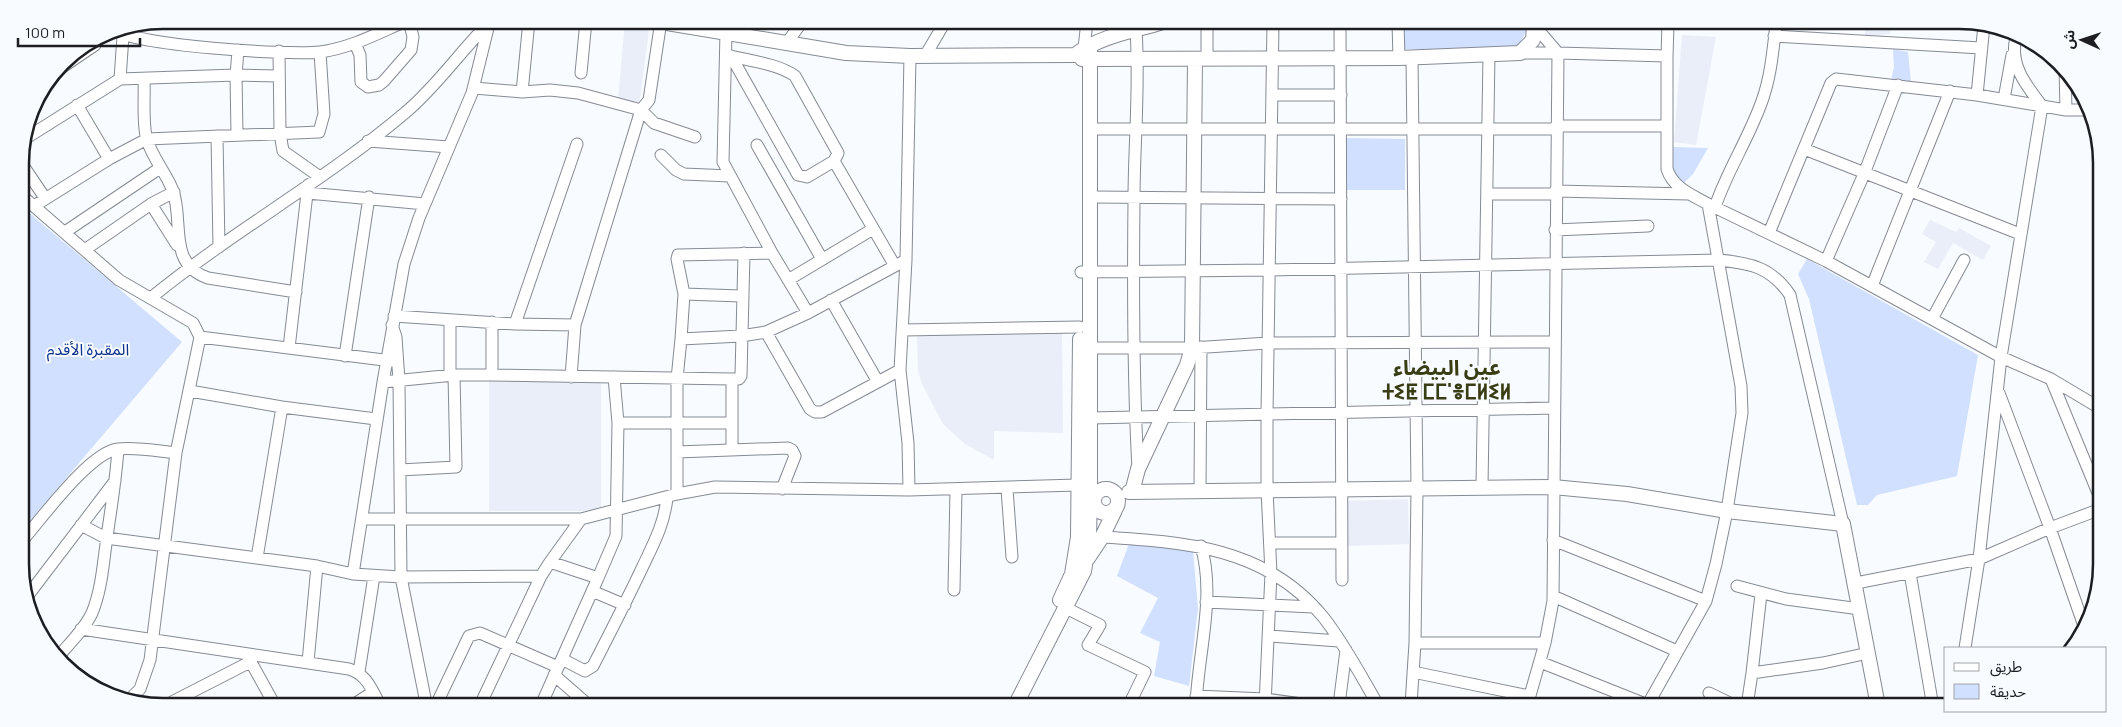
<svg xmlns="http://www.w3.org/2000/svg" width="2122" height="727" viewBox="0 0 2122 727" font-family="Manrope,'Noto Sans Arabic','Noto Sans Tifinagh',sans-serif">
  <rect width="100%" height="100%" fill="#f8fbff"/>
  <path fill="#e9eef9" d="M625 21 650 23 639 106 618 100Z
    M1865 25H1891L1890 34 1865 36Z
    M1682 35 1716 37 1696 145 1674 142Z
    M1930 220 1956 232 1959 228 1991 246 1983 260 1953 243 1938 269 1924 262 1936 242 1922 234Z
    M1062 332 1063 433 994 431V460L965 444 943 424 922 384 918 370 917 333Z
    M489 380H601V511H489Z
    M1408 499 1409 544 1347 546 1346 501Z"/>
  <path fill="#d0e0fe" d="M1404 23 1525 24 1527 30 1519 44 1503 50 1405 49Z
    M1893 49 1908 52 1911 82 1891 80 1894 67Z
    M1346 138 1405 139V190H1346Z
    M1673 147 1708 148 1693 174 1684 183 1673 171Z
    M21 206 182 342 22 530Z
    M1807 259 1978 355 1957 476 1877 495 1868 505H1857L1809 299 1798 274Z
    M1129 544 1193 551 1198 608 1189 686 1154 676 1160 642 1140 633 1158 598 1117 576Z"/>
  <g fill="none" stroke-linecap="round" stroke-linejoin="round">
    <defs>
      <path id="minor" d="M1207 23V59
        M1340 23 1342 580
        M1398 23 1399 58
        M113 30C137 45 287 56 320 52 351 48 378 33 406 21
        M1136 30C1140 87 1134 143 1134 200 1133 290 1133 379 1138 469
        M726 32 723 162 772 253 808 313
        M1774 36 1981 48
        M355 43 360 55 361 82 368 87 379 85 384 81 411 50 413 37 409 21
        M786 44 802 22
        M1084 48 1087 22
        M279 51 280 133 283 151 320 177
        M1520 53H1558L1534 25
        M726 54 731 56C751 61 778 64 795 76L838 153 834 161 807 177 798 175 731 56
        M925 56 945 22
        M1667 56 1668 24
        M2065 68 2066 110
        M55 72 95 45 101 36
        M581 73 586 21
        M120 79 123 36
        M144 79C145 97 142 124 147 140 153 159 167 174 173 191 184 221 167 264 208 278L296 292
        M474 88 522 92 550 90 578 93 641 110 654 123 695 137
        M522 92 529 21
        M1273 95H1341
        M1977 95 1984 25
        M2004 99 2012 55
        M77 105 109 159
        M1556 126H1666
        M1091 129H1556
        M237 135 236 75 238 50
        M217 136 219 247
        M23 140 120 79 236 75 279 76
        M368 141 449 147
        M757 145 822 259
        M1804 149 2020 234
        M661 155 676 170 684 174 730 176
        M20 161 45 198
        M834 161 895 266
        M1555 191 1689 194
        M308 193 425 204
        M1487 194H1555
        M21 195 119 280 193 323 200 337 176 453 150 660 140 689 127 702
        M1091 197 1341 199
        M151 204 174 192
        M1708 204 1826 261 2001 357 2051 379 2098 407
        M34 206 109 159 147 139 319 132 324 114 320 52
        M1715 207C1727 171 1749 138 1762 101 1771 76 1773 50 1776 24
        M1555 230 1648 226
        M65 232 160 168
        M1769 233 1831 83 1836 79 1977 95 2066 110H2087
        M86 249 151 204 177 245
        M1826 261 1864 174 1898 85
        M1081 272 1270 270 1719 260C1750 263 1771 267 1790 295L1843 524
        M788 280 873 229
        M1872 286 1950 91
        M684 294 741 296
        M152 297C233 231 326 180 406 112 438 85 461 50 491 21
        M831 300 878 382
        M394 316 515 324 575 325
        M1932 319 1964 260
        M515 324 577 144
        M392 325 396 337 399 381 401 577 426 703
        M903 330 1080 327
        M766 332 810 409 815 412H822L900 370
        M200 337 392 361
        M681 339 684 294 677 259 678 255 772 253
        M289 348 308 185
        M1090 348H1192L1268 343 1554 342
        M345 356 369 197
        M492 375V322
        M450 376V320
        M571 377 575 325 641 110 649 100 661 21
        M614 377 618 423
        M732 379H739L741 376 744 253
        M2051 379 2098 493
        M383 382 404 264 419 218 472 93 489 24
        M190 391 282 407 376 419
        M1999 393 2050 528 2085 629
        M1090 418 1553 408
        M677 452 788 448 792 450 795 456 782 489
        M400 470 456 467 454 375
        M1482 487 1489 54
        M1007 489 1012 557
        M909 490 908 443 900 370 906 260 910 56
        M1200 490 1201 347
        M677 494V379L681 339 741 336 766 332 808 313 906 260
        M362 519H581L677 494 715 487 909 490 1078 485
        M81 525 106 538 317 566 353 574
        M1102 537C1185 542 1267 547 1324 618 1345 645 1361 676 1378 705
        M1553 540 1706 601
        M22 541C42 518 90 452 118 449 137 447 157 451 176 453
        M1271 543H1341
        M257 558 282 407
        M550 562 581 519
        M1910 573 1933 707
        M598 578 616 536 618 423H732
        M1856 583 1979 559 2050 528 2098 510
        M1737 586 1786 599 1860 609
        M954 590 956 490
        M592 591 625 605
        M1761 594 1752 673 1823 663 1868 653
        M1553 596 1677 651
        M26 598 115 481
        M1206 602 1313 607
        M1066 608 1100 625 1088 645 1145 672 1129 705
        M81 629 349 669C366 674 371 688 379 703
        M1269 636 1339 641
        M1415 643H1545
        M1965 648 1979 559 2001 357 2042 106C2026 85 2009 65 2016 37
        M247 655 273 702
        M56 659C68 645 84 630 92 613 102 589 103 563 107 537 111 508 116 479 118 449
        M562 659 585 671 593 666C610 633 627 600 643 566 654 543 665 522 667 497
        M308 662 317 566
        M1540 662 1648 705
        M359 672 374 576
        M1413 672 1529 696
        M554 675 586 703
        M1709 693 1736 706
        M1196 696 1265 699 1309 705
        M172 702 250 662
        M356 703 373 692
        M437 703 469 636 480 633 558 667
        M481 703 541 576
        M542 703 598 578 550 562 541 576 401 577 353 574 383 382 454 375H492L732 379V450
        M1196 705C1198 653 1216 596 1201 546
        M1265 705 1271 573 1267 490V414L1273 23
        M1339 705 1346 650
        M1411 705 1415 643 1417 489 1412 57
        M1527 706 1545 643 1553 601 1558 53 1667 56V169C1673 188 1692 195 1708 204L1741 386 1742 413 1727 511 1716 564 1706 601 1647 706
        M1747 706 1752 673"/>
      <path id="major" d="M655 21 846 53 910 56 1075 55C1098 37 1132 31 1160 23
        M1082 59 1399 58 1520 53 1533 40 1534 24
        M1094 501a12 12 0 1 1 24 0a12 12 0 1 1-24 0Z
        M1129 492 1553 487 1627 494 1727 511 1843 524 1878 706
        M1132 492 1138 469 1187 365 1192 348 1195 60
        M1088 558 1102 537 1115 510
        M1060 600 1072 574 1078 537 1080 339
        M1016 704 1084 571 1089 541 1090 487V46"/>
    </defs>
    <use href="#minor" stroke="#858a94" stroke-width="13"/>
    <use href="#major" stroke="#858a94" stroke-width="16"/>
    <use href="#minor" stroke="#fff" stroke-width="11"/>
    <use href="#major" stroke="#fff" stroke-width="14"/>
  </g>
  <g text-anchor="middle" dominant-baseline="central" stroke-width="4" stroke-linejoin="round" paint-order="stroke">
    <g font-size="16" fill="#0d338f" stroke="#f8fbff">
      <text x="88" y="349">المقبرة الأقدم</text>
    </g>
    <g font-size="21" font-weight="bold" fill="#393d14" stroke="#f8fbff">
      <text x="1447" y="367">عين البيضاء<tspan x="1447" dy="24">ⵜⵉⵟ ⵎⵎ'ⴻⵎⵍⵉⵍ</tspan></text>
    </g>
  </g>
  <path d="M0 0H2122V727H0ZM163 29H1959A134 134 0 0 1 2093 163V564A134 134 0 0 1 1959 698H163A134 134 0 0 1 29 564V163A134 134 0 0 1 163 29Z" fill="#f8fbff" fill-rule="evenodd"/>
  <path fill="none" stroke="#1c1e22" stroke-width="2.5" d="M163 29H1959A134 134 0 0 1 2093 163V564A134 134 0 0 1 1959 698H163A134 134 0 0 1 29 564V163A134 134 0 0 1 163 29Z"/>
  <rect x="1944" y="647" width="162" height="65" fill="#f8fbff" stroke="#a0a3a7"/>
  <rect x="1954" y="663" width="25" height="8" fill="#ffffff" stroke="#a0a3a7"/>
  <text x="1990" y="672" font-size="15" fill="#1c1e22">طريق</text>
  <rect x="1954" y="684" width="25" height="15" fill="#d0e0fe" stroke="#a0a3a7"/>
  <text x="1990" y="697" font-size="15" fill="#1c1e22">حديقة</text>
  <g transform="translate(2082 40) rotate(273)" stroke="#f8fbff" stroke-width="4" paint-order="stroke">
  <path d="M0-4L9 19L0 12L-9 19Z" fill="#1c1e22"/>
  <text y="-8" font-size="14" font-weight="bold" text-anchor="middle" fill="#1c1e22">ش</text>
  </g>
  <path d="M18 38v8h122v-8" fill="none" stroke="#1c1e22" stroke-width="2.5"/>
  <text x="25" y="38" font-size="15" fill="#1c1e22" stroke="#f8fbff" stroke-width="4" paint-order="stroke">100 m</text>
</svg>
